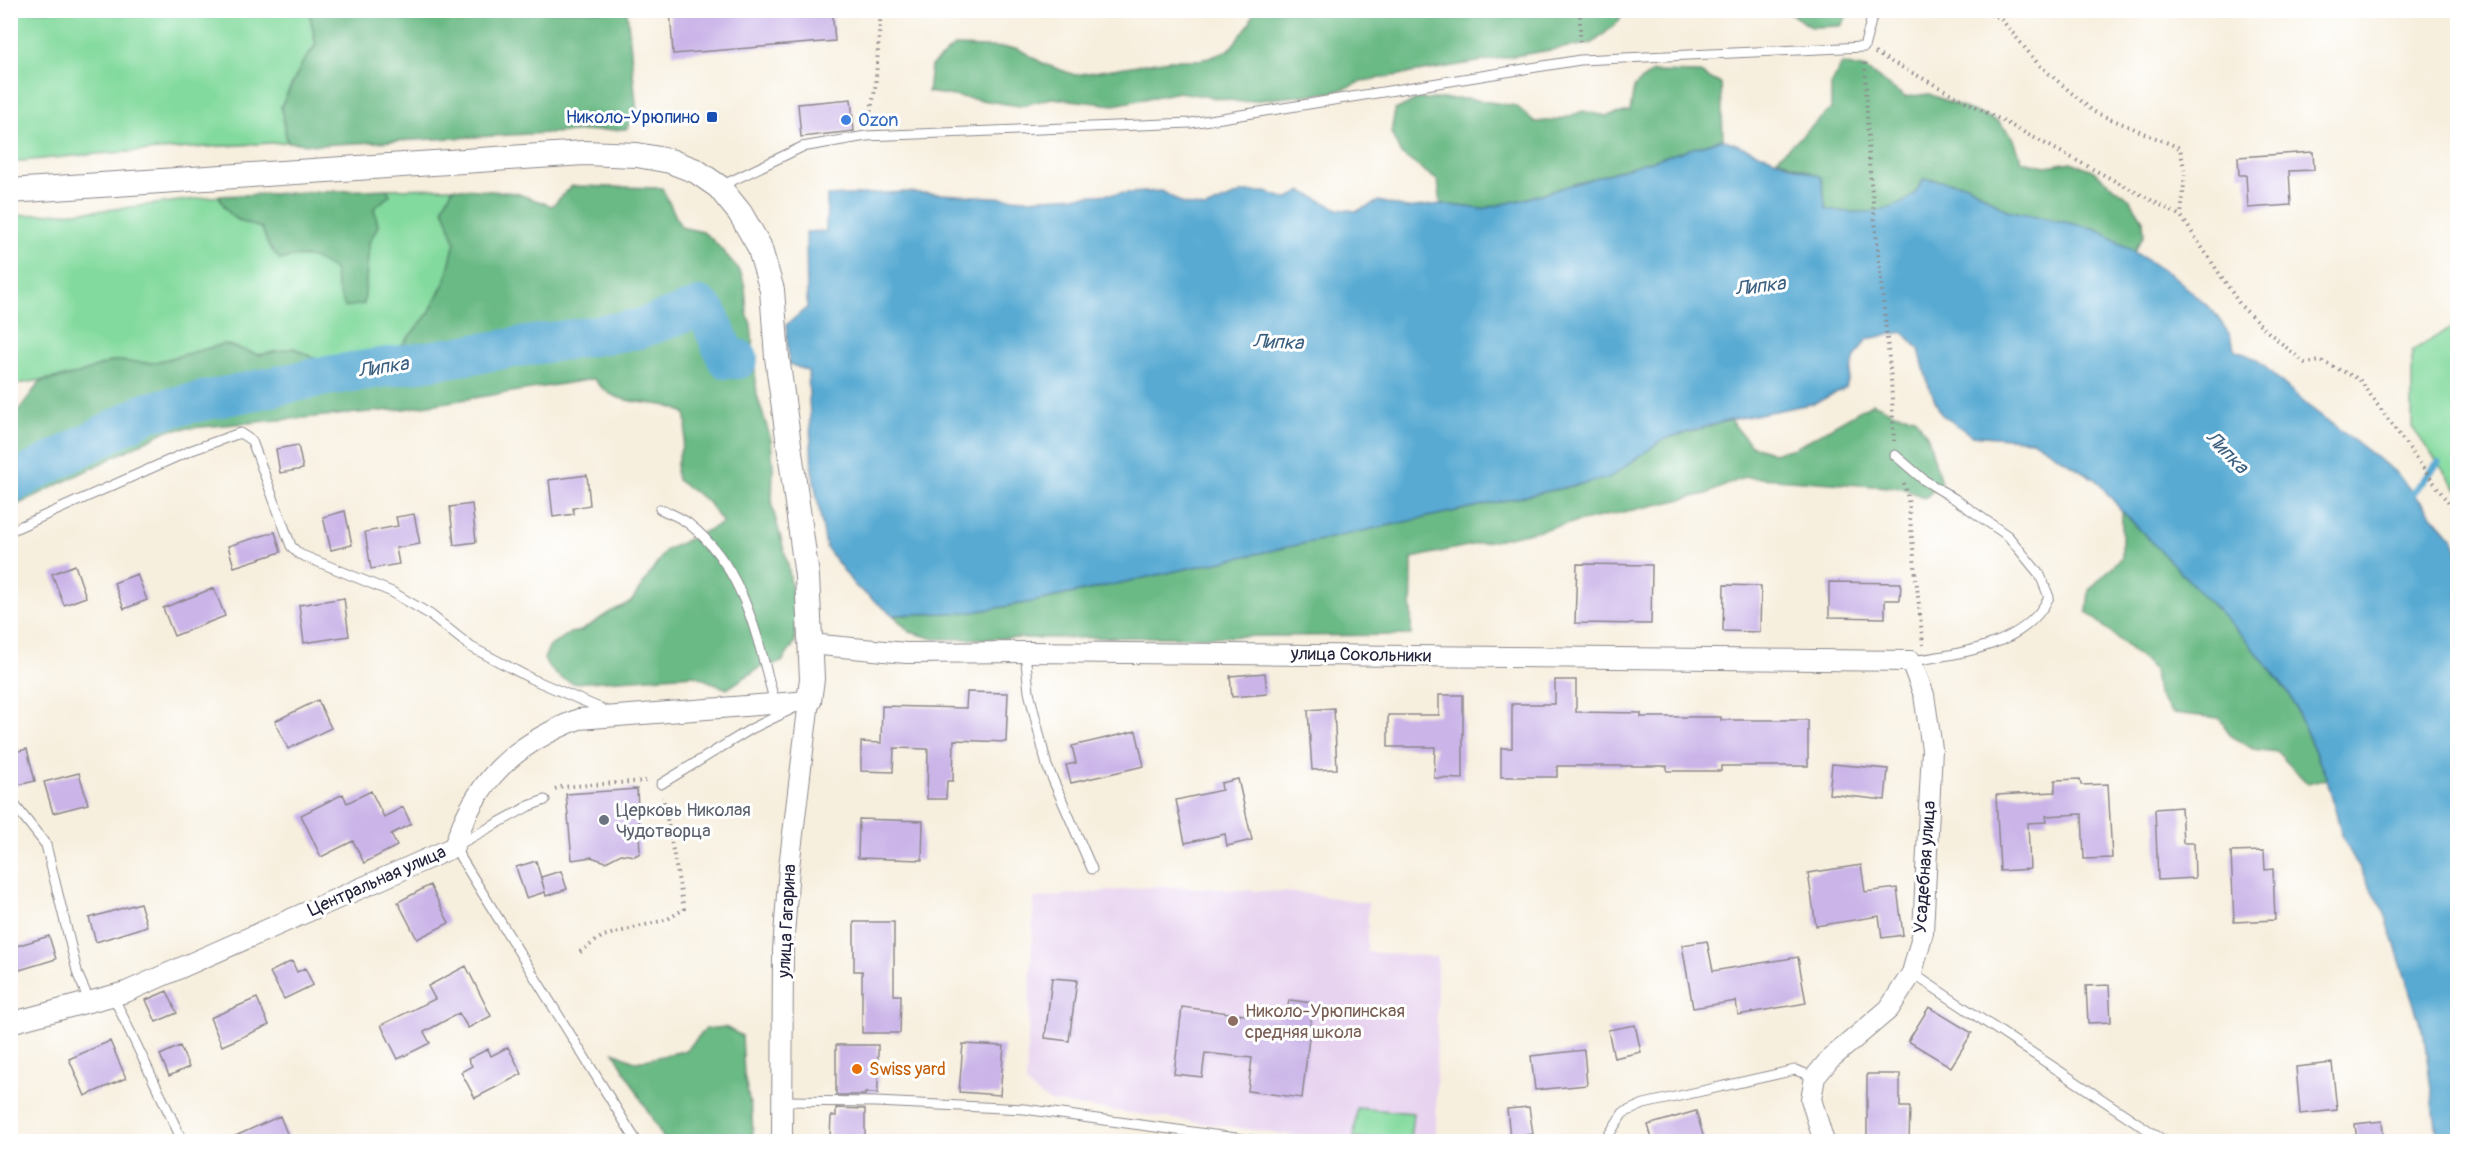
<svg xmlns="http://www.w3.org/2000/svg" width="2468" height="1152" viewBox="0 0 2468 1152" font-family="Pangolin,sans-serif">
  <rect width="100%" height="100%" fill="#fff"/>
  <filter id="ink" filterUnits="userSpaceOnUse"><feTurbulence type="fractalNoise" baseFrequency=".0167" numOctaves="2"/><feDisplacementMap in="SourceGraphic" scale="12" xChannelSelector="R" yChannelSelector="G"/><feConvolveMatrix kernelMatrix="1 2 1 2 8 2 1 2 1" color-interpolation-filters="sRGB"/></filter>
  <filter id="wash" filterUnits="userSpaceOnUse"><feTurbulence type="fractalNoise" baseFrequency=".008" numOctaves="4" result="noise"/><feDisplacementMap in="SourceGraphic" scale="24" xChannelSelector="R" yChannelSelector="G"/><feGaussianBlur stdDeviation="1.35" result="paint"/><feColorMatrix in="noise" values="0 0 0 0 0 0 0 0 0 0 0 0 0 0 0 0 0 1.4 0 .05"/><feComposite in="paint" operator="in"/></filter>
  <g filter="url(#wash)">
    <rect width="100%" height="100%" fill="#f7efde"/>
    <path fill="#e7d2ef" d="M1161 886 1301 893 1368 903 1367 952 1437 957 1436 1141H1298V1136L1050 1102 1026 1085 1034 898Z"/>
    <path fill="#83da9e" stroke="#527e6c" stroke-width="1.5" d="M11 11H309L316 45 302 64 281 106 287 142 95 154 11 162Z
      M453 188 443 207 455 242 446 279 429 313 402 345 365 361 328 365 294 348 259 355 224 344 152 363 113 361 78 374 11 385V216L107 210 219 196C229 219 238 222 262 228L268 245 319 259 334 270 338 290 364 304 369 243 378 226 374 208 390 195 387 189Z
      M2457 324V490L2412 427V351Z
      M1357 1108 1413 1113 1410 1141 1354 1138Z"/>
    <path fill="#6aba85" stroke="#466e60" stroke-width="1.5" d="M309 11H627L637 113 626 129 318 145 287 142 281 107 302 64 316 45Z
      M1254 11V10L1624 11 1618 22 1593 43 1363 81 1335 92 1242 102 1179 92 1114 105 1052 98 1020 106 928 92 931 66 954 46 1017 48 1044 64 1075 75 1169 60H1200L1229 50 1250 23Z
      M1786 11H1850L1841 26 1811 27Z
      M1842 64 1866 69 1905 97 1929 94 1997 121 2013 137 2022 161 2046 166 2071 162 2092 170 2130 199 2143 220 2144 235 2134 252 2097 229 2007 210 1966 184 1925 179C1920 185 1916 194 1910 198 1887 215 1853 214 1826 209L1821 177 1777 158 1831 109V85Z
      M1652 72 1700 73 1721 84 1723 139 1525 199 1482 209 1441 204 1438 181 1401 154 1391 133 1395 110 1418 99H1468L1516 106 1535 122 1559 120 1583 111 1606 116 1630 111 1634 87Z
      M572 186 662 188 681 227 703 232 712 239 736 266 742 276 745 287 747 313 751 324 757 395 771 440 773 467 772 505 788 565 796 616 795 642 782 662 759 668 727 689 694 675 573 683C558 678 551 672 544 659L549 647 570 633 581 631 610 612 631 602 666 550 723 523 707 501 677 480C672 457 692 437 685 413 654 395 619 413 594 379L404 409 168 430 11 508V418L18 411 40 382 78 374 113 361 152 363 224 344 259 355 294 348 328 365 365 361 402 345 429 313 446 279 455 242 443 207 453 188 516 193 552 206Z
      M387 189 390 195 374 208 378 226 369 243 364 304 345 307 338 290 334 270C313 256 304 253 280 260L268 245 262 228C238 221 229 219 219 196Z
      M1873 403 1894 413 1915 417 1928 437 1941 483 1925 498 1903 488 1745 477 1706 494 1412 558 1411 635 935 639 910 632 893 615 973 612 1032 602 1609 478 1664 439 1730 420 1751 445 1773 453 1795 448Z
      M2122 511 2250 644 2290 695 2327 779 2308 784 2277 752 2253 749 2232 737 2219 718 2172 713 2157 694 2154 670 2087 612 2089 590 2122 557Z
      M725 1027 742 1036 744 1075 752 1113 753 1141H665L614 1052 637 1062 687 1050 705 1029Z"/>
    <path fill="#58aad3" stroke="#3d6687" stroke-width="1.5" d="M1723 139 1821 177 1826 209C1853 214 1887 215 1910 198 1916 194 1920 185 1924 179L1966 184 2007 210 2097 229 2176 278 2213 311 2230 335 2236 350 2256 359 2307 405 2394 471 2454 540 2458 552 2457 1141H2438L2424 1036 2385 914 2343 839 2327 779 2290 695 2250 644 2122 511 2096 480 2032 440 1971 435 1941 414 1928 384 1919 349 1903 332 1867 339 1855 357 1846 388 1815 403 1730 420 1664 439 1609 478 1032 602 973 612 893 615 855 586 826 547 812 470 808 371 789 364 786 325 807 308 806 232 826 231 827 196 906 192 1027 199 1162 191 1183 204 1205 208 1244 192H1266L1287 199 1302 191 1338 209 1357 211 1379 201 1406 208 1441 204 1482 209 1525 199Z"/>
    <g fill="none" stroke-linecap="round" stroke-linejoin="round">
      <path stroke="#58aad3" stroke-width="7" d="M2413 493 2438 463"/>
      <path stroke="#58aad3" stroke-width="40" d="M10 484 148 412 320 377 639 329 701 307 708 314 727 359H738"/>
    </g>
    <g id="blocks">
      <path fill="#cab4e8" d="M670 10H832L835 41 673 54Z
        M851 99 854 131 801 137 798 104Z
        M2313 152 2314 170 2289 171 2291 205 2248 208 2246 175H2239L2238 157Z
        M298 445 303 469 280 473 276 449Z
        M587 475 590 505 573 508 574 514 553 517 549 480Z
        M472 504 476 542 454 545 450 507Z
        M345 511 352 545 331 550 323 517Z
        M414 514 420 544 396 548 399 564 371 569 365 532 398 526 396 517Z
        M275 532 281 552 234 567 228 546Z
        M1577 564 1652 565 1651 624 1575 623Z
        M75 565 86 597 64 605 52 574Z
        M137 574 147 600 124 609 114 583Z
        M1829 582 1901 583 1900 600H1885V618L1829 617Z
        M1724 585 1761 586 1760 632 1723 631Z
        M214 588 225 616 174 636 163 608Z
        M344 598 349 636 304 643 299 605Z
        M1265 673 1267 694 1232 697 1230 676Z
        M1555 680H1576V712L1641 713V717H1721V720H1808V766H1721V771H1667V766H1557V777H1501V748H1512V704H1555Z
        M967 692 1008 693 1006 742 954 740 953 781H947L946 799H927L928 749 894 748 893 772 861 771V742L881 743 882 706 966 708Z
        M1439 695H1463V779L1434 778 1435 747H1388V715H1439Z
        M318 700 331 728 288 749 275 721Z
        M1334 708 1337 769 1312 770 1308 710Z
        M1136 731 1144 766 1071 783 1066 765 1076 763 1072 746Z
        M27 749 35 781 10 787V753Z
        M1832 764 1888 769 1885 800 1829 794Z
        M79 773 88 804 53 813 44 782Z
        M1238 779 1252 840 1227 846 1225 834 1185 843 1176 800 1222 790 1221 783Z
        M2080 779 2081 785 2108 784 2112 858 2084 859 2082 814 2046 816 2047 822 2028 823 2030 869 2000 871 1996 795 2055 792V780Z
        M637 789 640 853 635 856 621 854 606 862 591 857 572 860 566 794Z
        M371 791 384 817 403 807 411 824 391 834 397 846 364 863 353 841 321 857 301 815 343 794 347 803Z
        M2181 807 2183 843H2194L2195 878 2158 880 2155 809Z
        M859 819 923 821 922 860 858 858Z
        M2264 851 2265 870 2273 869 2275 920 2234 922 2231 852Z
        M536 861 545 892 526 898 516 867Z
        M1861 865 1865 892 1897 888 1903 935 1882 938 1879 916 1816 926 1808 873Z
        M561 871 567 889 546 896 541 877Z
        M430 885 449 923 417 939 398 902Z
        M140 903 147 926 96 942 89 918Z
        M854 922H894V995H901L900 1033H862V971H854Z
        M49 936 56 959 10 973V948Z
        M1707 941 1713 971 1798 957 1806 1003 1738 1015 1736 1001 1693 1008 1682 945Z
        M292 961 297 972 305 968 313 985 284 999 270 972Z
        M466 966 491 1016 468 1028 459 1013 424 1032 430 1043 398 1059 381 1025 435 999 428 986Z
        M1052 978 1077 980 1069 1041 1045 1038Z
        M2109 985 2111 1022 2088 1023 2086 986Z
        M167 991 177 1013 156 1022 146 1000Z
        M257 998 269 1025 222 1046 210 1018Z
        M1289 1000 1313 1003 1302 1098 1248 1091 1252 1058 1205 1053 1202 1077 1174 1074 1182 1007 1277 1019 1278 1011 1287 1012Z
        M1929 1007 1972 1033 1951 1067 1908 1041Z
        M1635 1025 1641 1052 1614 1058 1608 1030Z
        M110 1041 126 1078 85 1096 69 1059Z
        M963 1044 1004 1046 1000 1095 959 1092Z
        M836 1045H878V1093H865V1095H836Z
        M180 1046 189 1067 169 1076 160 1055Z
        M508 1047 522 1074 475 1098 461 1072 472 1066 468 1059 488 1049 491 1056Z
        M1584 1050 1587 1085 1535 1090 1531 1056Z
        M2332 1063 2337 1110 2300 1114 2296 1067Z
        M1867 1074H1900V1107H1910L1909 1142 1867 1141Z
        M1529 1107 1533 1134 1510 1137 1507 1109Z
        M836 1108 865 1109V1142H840V1137H830L831 1116H836Z
        M1696 1111 1705 1142H1653L1648 1125Z
        M280 1116 288 1136 276 1142H222Z
        M2382 1121 2384 1142H2357L2355 1124Z"/>
    </g>
  </g>
  <g filter="url(#ink)">
    <use href="#blocks" fill-opacity="0" stroke="#8c888c" stroke-width="1.5"/>
    <g fill="none" stroke-linecap="round" stroke-linejoin="round">
      <defs>
        <path id="service" d="M721 186 802 147 866 136 1191 123 1580 60 1864 47 1874 10
          M1895 455 1924 480 1955 499 2008 536 2040 575 2049 597C2026 646 1959 654 1911 661
          M660 509C669 513 681 517 689 524 745 568 757 638 775 703
          M10 531 192 450 240 433 252 441 291 546 299 554 392 592 431 615 471 647 532 679 609 712
          M1025 652 1029 692 1047 766 1092 869
          M661 784 751 729 794 708
          M10 799 46 845 78 975 90 1002
          M545 800 529 806 454 847 637 1142
          M1912 973 2166 1142
          M113 996 183 1142
          M783 1101 876 1102 1024 1109 1265 1142
          M1604 1142 1623 1113 1644 1104 1795 1070 1815 1077"/>
        <path id="minor" d="M810 644 906 653 1025 652 1911 661 1924 695 1932 749 1923 932 1912 973 1889 1009 1830 1059 1815 1077 1811 1099 1824 1142
          M10 1023 126 992 454 847C475 780 515 744 579 719L809 701 789 867 783 950 782 1142"/>
        <path id="tertiary" d="M10 191 584 153 637 155 670 161 696 171 719 187 740 213 759 246 772 290 777 357 807 576 812 679 809 701"/>
      </defs>
      <use href="#service" stroke="#8c888c" stroke-width="11"/>
      <use href="#minor" stroke="#8c888c" stroke-width="22"/>
      <use href="#tertiary" stroke="#8c888c" stroke-width="26"/>
      <path stroke="#8c888c" stroke-width="4" stroke-dasharray="1.5 4.5" stroke-linecap="butt" d="M1580 10V44
        M1979 10 2001 19 2039 65 2094 112 2180 148 2185 173 2181 216
        M1875 53 2181 216 2241 306 2268 332 2305 363 2321 361 2359 379 2458 516
        M1865 63 1869 163 1891 378 1894 441
        M868 123 875 90 881 10
        M1904 483 1908 499 1923 645
        M555 789 560 787 646 781
        M580 952 603 936 668 919 684 909 663 797"/>
      <use href="#service" stroke="#fff" stroke-width="9"/>
      <use href="#minor" stroke="#fff" stroke-width="20"/>
      <use href="#tertiary" stroke="#fff" stroke-width="24"/>
    </g>
  </g>
  <rect fill="#1a4fb4" stroke="#fff" stroke-width="2" x="706" y="111" width="12" height="12" rx="3"/>
  <circle fill="#3f7fe0" stroke="#fff" stroke-width="2" cx="846" cy="120" r="6"/>
  <circle fill="#6b7280" stroke="#fff" stroke-width="2" cx="604" cy="820" r="6"/>
  <circle fill="#8d6e63" stroke="#fff" stroke-width="2" cx="1233" cy="1021" r="6"/>
  <circle fill="#e8710a" stroke="#fff" stroke-width="2" cx="857" cy="1069" r="6"/>
  <g text-anchor="middle" dominant-baseline="central" stroke-width="6" stroke-linejoin="round" paint-order="stroke">
    <g font-size="18" fill="#164399" stroke="#fff" text-anchor="end">
      <text x="700" y="117">Николо-Урюпино</text>
    </g>
    <g font-size="18" fill="#366cbe" stroke="#fff" text-anchor="start">
      <text x="858" y="120">Ozon</text>
    </g>
    <g font-size="18" fill="#22223b" stroke="#fff">
      <text transform="translate(1361 655) rotate(1)">улица Сокольники</text>
      <text transform="translate(1925 867) rotate(-86)">Усадебная улица</text>
      <text transform="translate(377 881) rotate(-24)">Центральная улица</text>
      <text transform="translate(787 921) rotate(-87)">улица Гагарина</text>
    </g>
    <g font-size="18" fill="#5b616d" stroke="#fff" text-anchor="start">
      <text x="616" y="810">Церковь Николая<tspan x="616" dy="21">Чудотворца</tspan></text>
    </g>
    <g font-size="18" fill="#785e54" stroke="#fff" text-anchor="start">
      <text x="1245" y="1011">Николо-Урюпинская<tspan x="1245" dy="21">средняя школа</tspan></text>
    </g>
    <g font-size="18" fill="#c56008" stroke="#fff" text-anchor="start">
      <text x="869" y="1069">Swiss yard</text>
    </g>
    <g font-size="20" font-style="italic" fill="#3a5f7f" stroke="#fff">
      <text transform="translate(1760 286) rotate(-7)">Липка</text>
      <text transform="translate(1278 342) rotate(2)">Липка</text>
      <text transform="translate(383 367) rotate(-9)">Липка</text>
      <text transform="translate(2227 452) rotate(46)">Липка</text>
    </g>
  </g>
  <rect width="2468" height="1152" fill="none" stroke="#fff" stroke-width="36"/>
</svg>
